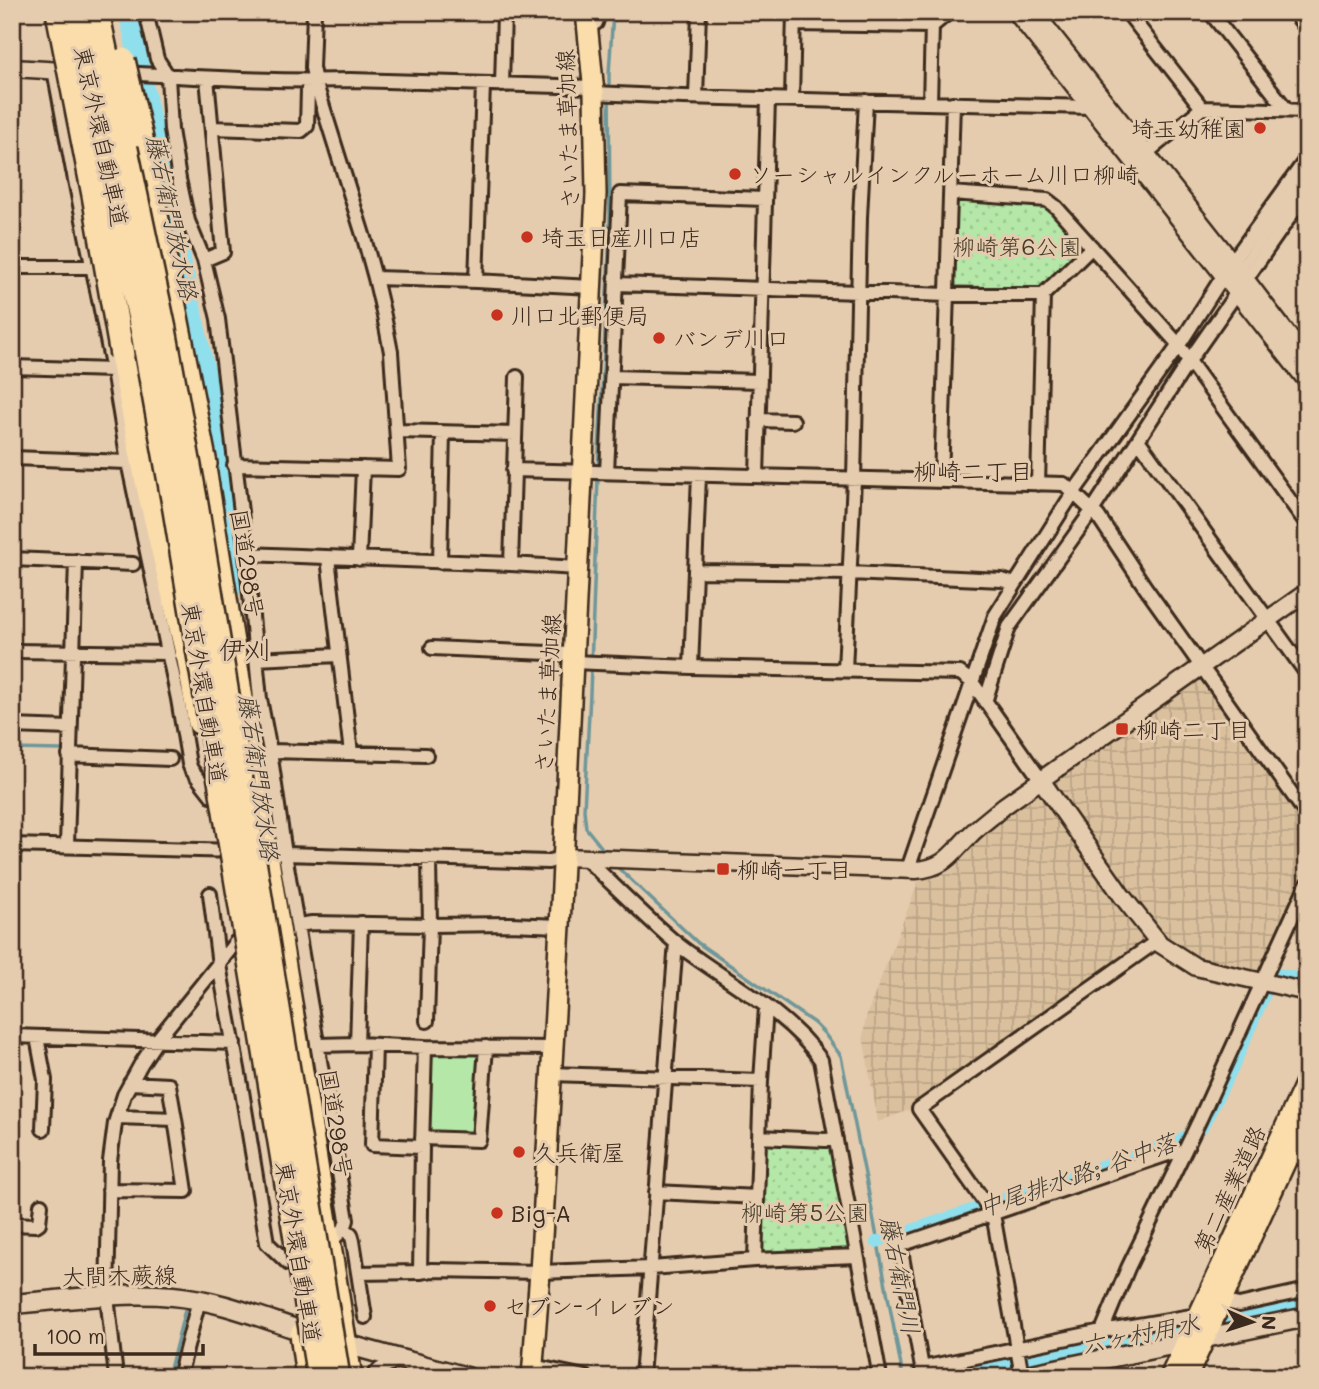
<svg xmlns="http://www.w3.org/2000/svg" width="1319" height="1389" viewBox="0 0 1319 1389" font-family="Mali,'Klee One',sans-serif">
  <defs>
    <pattern id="industrial-grid" width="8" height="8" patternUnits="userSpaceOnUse" patternTransform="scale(1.75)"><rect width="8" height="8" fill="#dac09d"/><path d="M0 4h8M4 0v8" fill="none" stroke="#bca587"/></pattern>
    <pattern id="park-dots" width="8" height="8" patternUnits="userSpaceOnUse" patternTransform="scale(1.75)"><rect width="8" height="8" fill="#b4e7a8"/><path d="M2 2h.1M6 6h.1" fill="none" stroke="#9cc690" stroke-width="1.8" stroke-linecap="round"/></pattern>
  </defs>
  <rect width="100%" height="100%" fill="#e6ccae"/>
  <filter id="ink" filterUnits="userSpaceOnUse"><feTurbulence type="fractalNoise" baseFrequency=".0143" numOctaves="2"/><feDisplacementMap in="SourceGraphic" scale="14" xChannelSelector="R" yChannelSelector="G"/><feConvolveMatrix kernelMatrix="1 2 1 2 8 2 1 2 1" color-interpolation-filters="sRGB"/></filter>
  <g filter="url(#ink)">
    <path fill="url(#industrial-grid)" d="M1197 678 1206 680 1307 827V862L1257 973 1196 961 1162 941 1054 789 1057 779Z
      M1034 795 1041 796 1142 936 1143 944 911 1109 878 1122 863 1036 866 1017 919 880 940 877 954 868 957 860 996 822Z"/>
    <path fill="#b4e7a8" stroke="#788863" stroke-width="2" d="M431 1051 480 1053 474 1136 427 1132 429 1054Z"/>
    <path fill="url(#park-dots)" stroke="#788863" stroke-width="2" d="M960 201 1046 205 1080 243V247L1041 289 955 286 952 283 955 205Z
      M770 1143 831 1145 852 1243 846 1252 768 1257 761 1249 766 1147Z"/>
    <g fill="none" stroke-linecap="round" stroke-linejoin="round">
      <path stroke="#6e979a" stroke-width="3.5" d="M598 469 610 235 609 74 613 12
        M598 477 590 694 584 810 586 828 606 853
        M12 749 61 750
        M615 865 698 943 814 1023 824 1033 841 1056 867 1184 903 1377
        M12 1374 22 1377
        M168 1377 185 1310"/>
      <path stroke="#90dfed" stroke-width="12" d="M876 1242 1179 1140 1202 1128 1234 1065 1274 973 1307 980"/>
      <path stroke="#90dfed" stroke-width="19" d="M128 12 208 383 234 586
        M1201 1319 1307 1299
        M931 1376 1172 1325"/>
      <defs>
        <path id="pedestrian" d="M1239 271 1307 174"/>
        <path id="minor" d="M146 12 157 59 168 76 171 130 179 179 188 221 204 260 218 319 246 554 260 699 270 751 285 854 548 862 563 857
          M920 12 932 26
          M1127 12 1202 108
          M1210 12 1287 110
          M1294 12 1307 29
          M794 24 932 26
          M588 26 596 23 599 12
          M54 70 73 171
          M121 73C197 77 274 82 351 80L593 87
          M502 85 504 12
          M594 93 683 97 1092 107
          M696 97 699 12
          M792 99 794 12
          M930 102 932 26 949 12
          M212 128 301 131 307 126 308 89 312 81
          M81 149 74 175 113 370 128 462 178 699 189 764 191 769 213 797
          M1145 154 1202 108 1307 111
          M951 193 1047 200 1056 207 1179 345 1189 361 1307 524
          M204 260 223 252 207 78
          M12 267H93
          M375 278 476 281 592 287
          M476 281 483 85
          M617 284 948 295H1043L1092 247
          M12 367 113 370
          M612 377 760 381
          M758 420 793 421
          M397 431 515 434
          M1139 441 1307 674
          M12 458 128 462
          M234 465 399 469 391 352 384 316 375 278 364 238 315 81 312 68 314 12
          M513 470 1064 484 1098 516 1145 587 1307 815
          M607 472 620 194 765 199
          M757 476 768 99
          M941 481 953 103
          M1038 484 1043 295
          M246 554 511 564 517 377
          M328 558 351 753
          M12 559 133 564
          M359 559 363 468
          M440 562 443 433
          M511 564 577 568
          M695 571 850 573 1002 580 1015 584
          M432 648 573 654
          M12 651 168 653
          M256 659 339 655
          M573 662 691 667 960 673 972 682 1041 780
          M691 667 699 475
          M845 670 854 479 860 217 866 101
          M985 702 1009 627 1092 511 1189 361 1307 192
          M12 726 70 728
          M270 751 426 755
          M69 755 170 759
          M12 845 236 851
          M67 845 76 561
          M278 853 285 854 347 1220 344 1229 330 1242
          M586 859C615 886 646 918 676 943 724 981 785 1009 821 1060L880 1377
          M908 869 995 616 1073 493 1179 345 1232 262 1307 158
          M210 894 219 965 241 1085 267 1243 289 1264
          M298 925 312 923 430 925 510 924 560 926
          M427 1021 430 925 429 859
          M12 1036 234 1043
          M37 1037 45 1080 43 1129
          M357 1044 361 923
          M317 1045 357 1044 425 1047 553 1048
          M375 1045 372 1145 422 1147 420 1272
          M552 1074 761 1081 766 1007
          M130 1083 169 1085 175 1119
          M759 1137 825 1140 836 1139
          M422 1138 479 1140 486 1047
          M422 1145 425 1047
          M1289 1153 1307 1161
          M1182 1154 1174 1152 900 1245 922 1368 1102 1331 1197 1315
          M109 1190 186 1191 175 1119 117 1117
          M656 1192 757 1197
          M12 1224 36 1225 39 1223 41 1205
          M344 1229 351 1234 353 1241 365 1317
          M755 1260 761 1081
          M358 1273 420 1272 432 1270 540 1272 651 1268 755 1260 857 1256
          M1221 1301 1239 1305 1307 1290
          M1102 1331 1128 1268 1200 1119 1307 884
          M533 1366 585 1377
          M1022 1376 993 1214 919 1109 1157 941
          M116 1377 107 1296 110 1161 115 1123 124 1095 141 1064 157 1040 236 942
          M179 1377 199 1300
          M372 1377 380 1369 400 1359
          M642 1377 676 942"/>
        <path id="tertiary" d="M1016 12 1307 381
          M1034 12 1239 271 1307 360
          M12 68 80 72
          M1041 780 1122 896 1160 944 1196 967 1307 992
          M563 857 916 870C945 868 951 854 970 835 980 825 993 816 1004 806L1307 592"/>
        <path id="secondary" d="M12 1304C65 1300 120 1291 173 1296 218 1300 259 1317 302 1331 356 1348 412 1362 467 1377
          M1017 1377 1307 1317"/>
        <path id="primary" d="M532 1377 540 1272 560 926 596 194 594 93 586 12
          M1170 1377 1307 1080
          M1187 1377 1307 1115"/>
        <path id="trunk" d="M117 265 146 419
          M202 449 351 1377
          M184 637 199 723
          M301 1334 307 1377"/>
        <path id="motorway" d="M140 134 205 464
          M122 355 148 486 187 653"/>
      </defs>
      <use href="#pedestrian" stroke="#3b2a1e" stroke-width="15"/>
      <use href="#minor" stroke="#3b2a1e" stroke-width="18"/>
      <use href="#tertiary" stroke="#3b2a1e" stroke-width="21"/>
      <use href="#secondary" stroke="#3b2a1e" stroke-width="23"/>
      <use href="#primary" stroke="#3b2a1e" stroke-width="24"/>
      <use href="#trunk" stroke="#3b2a1e" stroke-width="26"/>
      <use href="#motorway" stroke="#3b2a1e" stroke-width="28"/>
      <use href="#pedestrian" stroke="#e6ccae" stroke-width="10"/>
      <use href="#minor" stroke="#e6ccae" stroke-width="12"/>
      <use href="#tertiary" stroke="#e6ccae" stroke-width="16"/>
      <use href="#secondary" stroke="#e6ccae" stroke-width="18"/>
      <use href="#primary" stroke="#faddab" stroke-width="19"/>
      <use href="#trunk" stroke="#faddab" stroke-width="21"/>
      <use href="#motorway" stroke="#faddab" stroke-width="23"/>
      <defs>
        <path id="motorway-bridge" d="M58 12 94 195 122 355
          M76 12 143 333 175 510 319 1377
          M97 12 164 329 196 504 338 1377
          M123 60 140 134"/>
      </defs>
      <use href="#motorway-bridge" stroke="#3b2a1e" stroke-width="28" stroke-linecap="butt"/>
      <use href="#motorway-bridge" stroke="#faddab" stroke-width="23"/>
    </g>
  </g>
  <g fill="#c8321e" stroke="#e6ccae" stroke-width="2.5">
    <circle cx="1260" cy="128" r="7"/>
    <circle cx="735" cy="174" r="7"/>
    <circle cx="527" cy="237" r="7"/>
    <circle cx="497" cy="315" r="7"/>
    <circle cx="659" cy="338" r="7"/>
    <rect x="1115" y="722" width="14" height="14" rx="3.5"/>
    <rect x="716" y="862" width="14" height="14" rx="3.5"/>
    <circle cx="519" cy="1152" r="7"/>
    <circle cx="497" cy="1213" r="7"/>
    <circle cx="490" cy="1306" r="7"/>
  </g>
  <g text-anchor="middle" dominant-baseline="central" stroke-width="6" stroke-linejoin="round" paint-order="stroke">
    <g font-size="23" fill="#3b2a1e" stroke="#e6ccae" text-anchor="start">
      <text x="1246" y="128" text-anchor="end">埼玉幼稚園</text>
      <text x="749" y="174">ソーシャルインクルーホーム川口柳崎</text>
      <text x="541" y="237">埼玉日産川口店</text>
      <text x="511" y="315">川口北郵便局</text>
      <text x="673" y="338">バンデ川口</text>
      <text x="1136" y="729">柳崎二丁目</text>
      <text x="737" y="869">柳崎一丁目</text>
      <text x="533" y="1152">久兵衛屋</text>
      <text x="511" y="1213">Big-A</text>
      <text x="504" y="1306">セブン-イレブン</text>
    </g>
    <g font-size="23" fill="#3b2a1e" stroke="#e6ccae">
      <text transform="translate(567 129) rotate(-92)">さいたま草加線</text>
      <text transform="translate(102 136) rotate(78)">東京外環自動車道</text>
      <text transform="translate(248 563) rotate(81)">国道298号</text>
      <text transform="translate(205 693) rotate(81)">東京外環自動車道</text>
      <text transform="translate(547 693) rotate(-87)">さいたま草加線</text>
      <text transform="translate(337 1123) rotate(81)">国道298号</text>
      <text transform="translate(1229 1189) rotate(-65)">第二産業道路</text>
      <text transform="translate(299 1252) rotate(81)">東京外環自動車道</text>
      <text transform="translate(119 1275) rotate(-1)">大間木蕨線</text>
    </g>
    <g font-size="23" fill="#473d2c" stroke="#e6ccae">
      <text x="1017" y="246">柳崎第6公園</text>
      <text x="805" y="1212">柳崎第5公園</text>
    </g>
    <g font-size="24" font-style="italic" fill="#443c33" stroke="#e6ccae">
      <text transform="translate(173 217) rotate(78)">藤右衛門放水路</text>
      <text transform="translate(260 777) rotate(82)">藤右衛門放水路</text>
      <text transform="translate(1077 1174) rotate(-19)">中尾排水路; 谷中落</text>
      <text transform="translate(901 1275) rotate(79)">藤右衛門川</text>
      <text transform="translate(1140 1333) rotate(-11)">六ヶ村用水</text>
    </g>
    <g font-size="24" fill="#3b2a1e" stroke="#e6ccae">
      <text x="973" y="470">柳崎二丁目</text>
    </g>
    <g font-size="26" fill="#3b2a1e" stroke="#e6ccae">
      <text x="245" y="649">伊刈</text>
    </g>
  </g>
  <rect width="1319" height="1389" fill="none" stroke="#e6ccae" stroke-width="42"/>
  <rect x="21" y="21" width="1277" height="1347" fill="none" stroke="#3b2a1e" stroke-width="2.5" filter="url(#ink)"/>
  <g transform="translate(1252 1322) rotate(93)" stroke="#e6ccae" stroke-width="5" paint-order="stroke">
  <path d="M0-5L12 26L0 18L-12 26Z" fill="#3b2a1e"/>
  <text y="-10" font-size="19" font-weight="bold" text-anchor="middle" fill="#3b2a1e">N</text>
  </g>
  <path d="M35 1344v10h168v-10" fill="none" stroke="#3b2a1e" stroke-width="3.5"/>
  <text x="46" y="1344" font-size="21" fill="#3b2a1e" stroke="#e6ccae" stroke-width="5" paint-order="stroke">100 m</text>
</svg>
